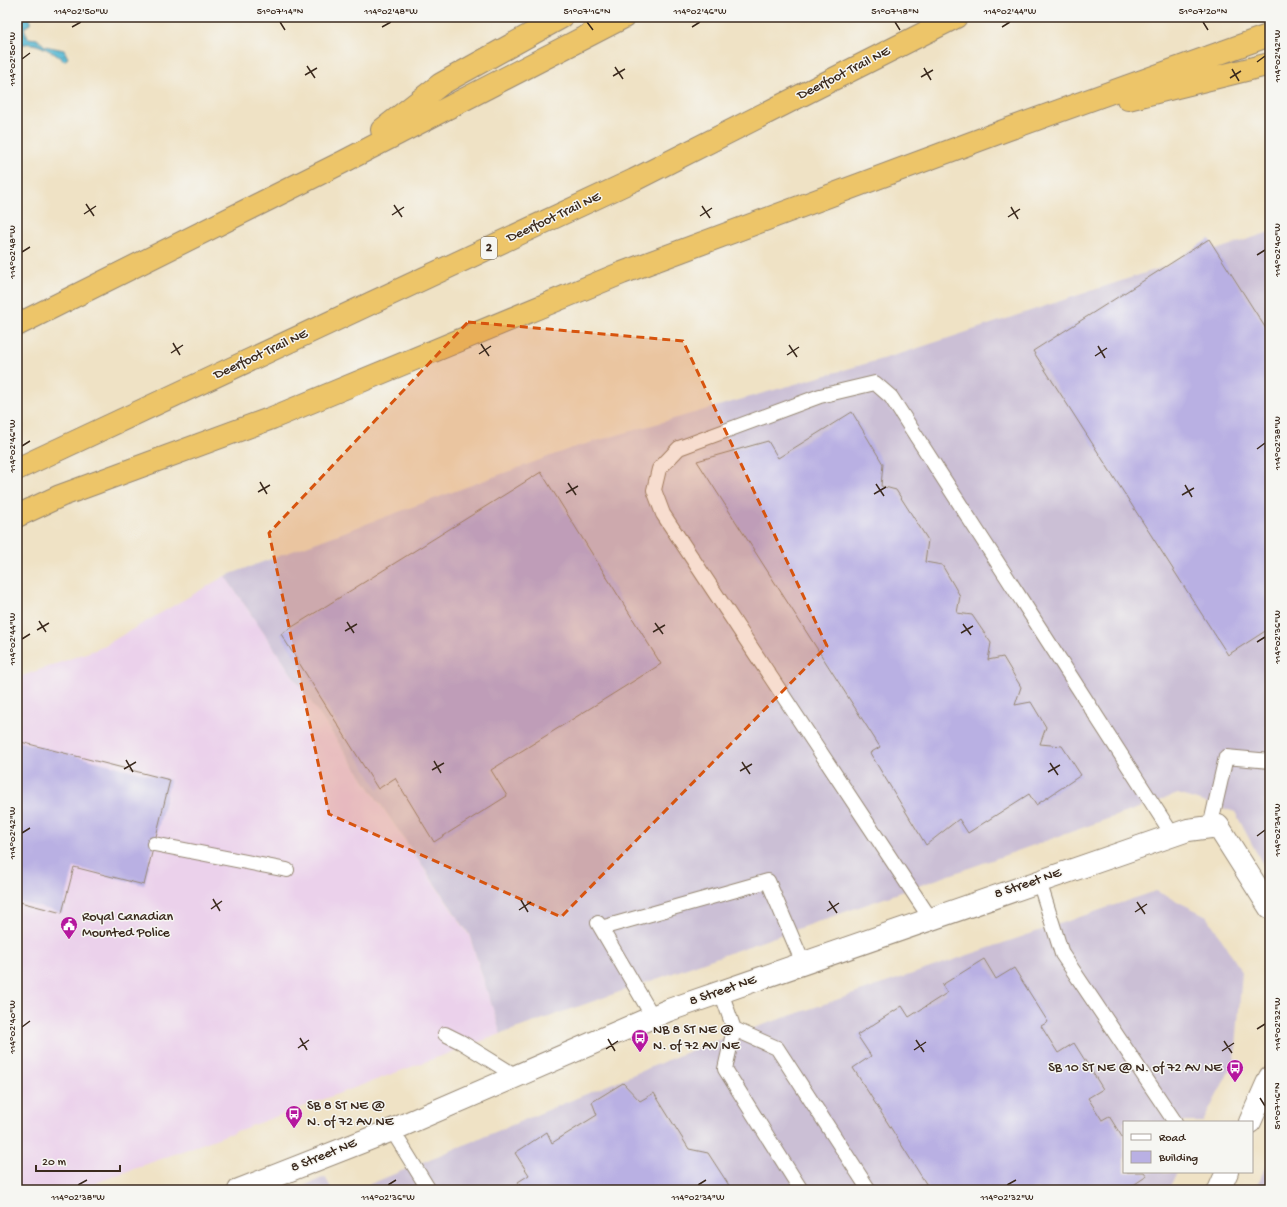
<svg xmlns="http://www.w3.org/2000/svg" width="1287" height="1207" viewBox="0 0 1287 1207" font-family="'Gochi Hand',sans-serif">
  <defs>
    <pattern id="water-waves" width="16" height="10" patternUnits="userSpaceOnUse"><rect width="16" height="10" fill="#55b8d3"/><path d="M0 5q4-4 8 0t8 0" fill="none" stroke="#4896ab"/></pattern>
  </defs>
  <rect width="100%" height="100%" fill="#f6f6f2"/>
  <filter id="ink" filterUnits="userSpaceOnUse"><feTurbulence type="fractalNoise" baseFrequency=".025" numOctaves="2"/><feDisplacementMap in="SourceGraphic" scale="8" xChannelSelector="R" yChannelSelector="G"/><feConvolveMatrix kernelMatrix="1 2 1 2 8 2 1 2 1" color-interpolation-filters="sRGB"/></filter>
  <filter id="wash" filterUnits="userSpaceOnUse"><feTurbulence type="fractalNoise" baseFrequency=".012" numOctaves="4" result="noise"/><feDisplacementMap in="SourceGraphic" scale="16" xChannelSelector="R" yChannelSelector="G"/><feGaussianBlur stdDeviation="0.9" result="paint"/><feColorMatrix in="noise" values="0 0 0 0 0 0 0 0 0 0 0 0 0 0 0 0 0 1.4 0 .05"/><feComposite in="paint" operator="in"/></filter>
  <g filter="url(#wash)">
    <rect width="100%" height="100%" fill="#efe2c5"/>
    <path fill="#ebd1eb" d="M225 576 469 935 501 1034 76 1190H17V678L100 648Z"/>
    <path fill="#cbbfd5" d="M1270 232V878L1235 812 1178 794 501 1034 469 934 225 576 572 448 903 353Z
      M1156 891 1207 916 1242 972 1235 1060 1203 1122H1124V1172H1177L1168 1190H356L704 1045Z
      M1270 1157V1190H1255Z
      M325 1177 332 1190H294Z"/>
    <path fill="url(#water-waves)" stroke="#487178" d="M17 17H30V24L24 28 28 38 37 39 45 46 64 50 68 58 64 61C54 52 28 36 17 48Z"/>
    <g id="blocks">
      <path fill="#b9b0e3" d="M1209 239 1270 335V628L1228 655 1033 351Z
        M852 412 883 464 881 486 896 490 928 540 925 562 942 565 960 596 957 613 972 615 991 643 988 660 1003 657 1021 687 1015 705 1031 702 1046 727 1040 744 1062 746 1081 775 1036 805 1029 794 968 833 959 819 926 845 870 753 880 747 697 461 768 441 778 458Z
        M541 472 661 664 491 770 507 796 434 842 395 778 378 789 281 634Z
        M17 741 170 780 144 885 74 867 62 913 20 902 17 911Z
        M984 959 996 979 1014 968 1048 1022 1041 1026 1058 1053 1074 1043 1103 1089 1088 1098 1102 1120 1109 1116 1124 1140V1172H1144L1147 1176 1129 1188 1131 1190H930L853 1068 871 1056 857 1035 902 1006 909 1017 947 993 942 985Z
        M623 1083 640 1101 654 1093 689 1149 708 1153 732 1190H523L518 1182 529 1175 515 1153 547 1132 552 1143 597 1115 592 1102Z"/>
    </g>
  </g>
  <g filter="url(#ink)">
    <use href="#blocks" fill-opacity="0" stroke="#958672" stroke-width="1"/>
    <g fill="none" stroke-linecap="round" stroke-linejoin="round">
      <defs>
        <path id="service" d="M1210 827 1226 757 1270 761
          M154 844 287 870
          M1039 881 1062 954 1175 1122
          M930 918 663 514 654 490 659 469 679 448 820 396 875 383 891 397 1172 834
          M598 923 653 1017
          M601 928 768 881 803 963
          M721 992 734 1029 777 1048 869 1190
          M734 1029 725 1069 801 1190
          M445 1034 461 1042 516 1076
          M392 1130 429 1190"/>
        <path id="minor" d="M1250 1122 1270 1077
          M239 1190 392 1130 669 1010 1188 830 1218 826 1270 908
          M1219 1190 1227 1172"/>
        <path id="motorway" d="M1128 99 1270 64
          M382 130 441 84 562 17
          M17 325 341 163 624 17
          M17 469 634 180 956 17
          M17 516 60 496 272 418 622 273 1006 130 1270 35"/>
      </defs>
      <use href="#service" stroke="#958672" stroke-width="16"/>
      <use href="#minor" stroke="#958672" stroke-width="24"/>
      <use href="#motorway" stroke="#958672" stroke-width="24"/>
      <use href="#service" stroke="#fff" stroke-width="14"/>
      <use href="#minor" stroke="#fff" stroke-width="22"/>
      <use href="#motorway" stroke="#edc569" stroke-width="22"/>
    </g>
  </g>
  <path fill="#d7540e" fill-opacity="0.2" stroke="#d7540e" stroke-width="3" stroke-dasharray="8 5" stroke-linejoin="round" d="M468 322 683 341 827 646 561 917 329 814 269 533Z"/>
  <path fill="none" stroke="#3b2a1e" stroke-width="1.5" d="M280 22 285 30M587 22 593 30M895 22 900 30M1203 22 1208 30M72 27 81 22M382 27 391 22M692 27 700 22M1002 27 1010 22M22 59 30 53M1257 62 1265 56M307 66 315 78M615 67 623 79M924 68 931 80M1232 69 1239 81M305 75 317 68M613 76 625 69M921 77 933 70M1230 78 1241 71M86 204 94 216M394 205 402 217M702 206 710 218M1011 207 1018 219M84 214 96 206M392 215 404 207M700 216 712 208M1008 217 1020 209M22 252 30 247M1257 255 1265 250M173 343 180 355M481 344 489 356M789 345 797 357M1098 346 1105 358M171 353 183 345M479 354 491 346M787 355 799 347M1095 356 1107 348M22 446 30 441M1257 449 1265 443M260 482 267 494M568 483 576 495M876 484 884 496M1185 485 1192 497M258 492 270 485M566 493 578 486M874 494 886 487M1182 495 1194 488M39 621 46 632M347 622 354 633M655 623 663 634M963 624 971 635M37 630 49 623M345 631 357 624M653 632 665 625M961 633 973 626M22 639 30 634M1257 642 1265 637M126 760 133 772M434 761 441 773M742 762 750 774M1050 763 1058 775M124 769 136 762M432 770 444 763M740 771 752 764M1048 772 1060 765M22 833 30 828M1257 836 1265 830M213 899 220 911M521 900 528 912M829 901 837 913M1137 902 1145 914M211 909 222 901M519 910 531 902M827 911 839 903M1135 912 1147 904M22 1027 30 1021M1257 1029 1265 1024M300 1038 307 1050M608 1039 615 1051M916 1040 924 1052M1224 1041 1232 1053M298 1048 309 1040M606 1049 618 1041M914 1050 926 1042M1222 1051 1234 1043M1260 1098 1265 1106M78 1185 87 1180M388 1185 396 1180M698 1185 706 1180M1007 1185 1016 1180"/>
  <defs>
    <symbol id="civic-pin" viewBox="-11 -11 22 30"><path d="M0 17L-7.5 6A9.5 9.5 0 1 1 7.5 6Z" fill="#b5179e" stroke="#f6f6f2"/><path d="M-.6-6.5H3V-4.5H.6V-3L4-1V1h2V6H-6V1h2V-1L-.6-3ZM-1.2 2.5V6h2.4V2.5Z" fill="#fff"/></symbol>
    <symbol id="bus-pin" viewBox="-11 -11 22 30"><path d="M0 17L-7.5 6A9.5 9.5 0 1 1 7.5 6Z" fill="#b5179e" stroke="#f6f6f2"/><path d="M-5-6H5V4H4V6H2V4H-2V6H-4V4H-5ZM-3.5-4V0h7V-4ZM-3.5 1.2v1.5H-2V1.2ZM2 1.2v1.5H3.5V1.2Z" fill="#fff"/></symbol>
  </defs>
  <g fill-rule="evenodd">
    <use href="#civic-pin" x="59" y="915" width="20" height="27"/>
    <use href="#bus-pin" x="630" y="1028" width="20" height="27"/>
    <use href="#bus-pin" x="1225" y="1058" width="20" height="27"/>
    <use href="#bus-pin" x="284" y="1104" width="20" height="27"/>
  </g>
  <g text-anchor="middle" dominant-baseline="central" stroke-width="3" stroke-linejoin="round" paint-order="stroke">
    <rect fill="#f6f6f2" stroke="#73675e" stroke-width="1" x="481" y="237" width="16" height="22" rx="3"/>
    <g font-size="13" font-weight="bold" fill="#3b2a1e">
      <text x="489" y="248">2</text>
    </g>
    <g font-size="14" fill="#3b2a1e" stroke="#f6f6f2">
      <text transform="translate(844 74) rotate(-27)">Deerfoot Trail NE</text>
      <text transform="translate(554 218) rotate(-25)">Deerfoot Trail NE</text>
      <text transform="translate(261 355) rotate(-25)">Deerfoot Trail NE</text>
      <text transform="translate(1028 884) rotate(-19)">8 Street NE</text>
      <text transform="translate(723 991) rotate(-19)">8 Street NE</text>
      <text transform="translate(324 1156) rotate(-22)">8 Street NE</text>
    </g>
    <g font-size="14" fill="#3b2a1e" stroke="#f6f6f2" text-anchor="start">
      <text x="82" y="917">Royal Canadian<tspan x="82" dy="16">Mounted Police</tspan></text>
      <text x="653" y="1030">NB 8 ST NE @<tspan x="653" dy="16">N. of 72 AV NE</tspan></text>
      <text x="1222" y="1068" text-anchor="end">SB 10 ST NE @ N. of 72 AV NE</text>
      <text x="307" y="1106">SB 8 ST NE @<tspan x="307" dy="16">N. of 72 AV NE</tspan></text>
    </g>
  </g>
  <rect width="1287" height="1207" fill="none" stroke="#f6f6f2" stroke-width="44"/>
  <rect x="1123" y="1121" width="130" height="52" fill="#f6f6f2" stroke="#aba49d"/>
  <rect x="1131" y="1134" width="20" height="6" fill="#ffffff" stroke="#aba49d"/>
  <text x="1159" y="1141" font-size="12" fill="#3b2a1e">Road</text>
  <rect x="1131" y="1151" width="20" height="12" fill="#b9b0e3" stroke="#aba49d"/>
  <text x="1159" y="1161" font-size="12" fill="#3b2a1e">Building</text>
  <path d="M36 1165v6h84v-6" fill="none" stroke="#3b2a1e" stroke-width="2"/>
  <text x="42" y="1165" font-size="12" fill="#3b2a1e" stroke="#f6f6f2" stroke-width="3" paint-order="stroke">20 m</text>
  <rect x="22" y="22" width="1243" height="1163" fill="none" stroke="#3b2a1e" stroke-width="1.5"/>
  <g font-size="10" text-anchor="middle" fill="#3b2a1e">
    <text x="81" y="14">114°02'50"W</text>
    <text x="280" y="14">51°07'14"N</text>
    <text x="391" y="14">114°02'48"W</text>
    <text x="587" y="14">51°07'16"N</text>
    <text x="700" y="14">114°02'46"W</text>
    <text x="895" y="14">51°07'18"N</text>
    <text x="1010" y="14">114°02'44"W</text>
    <text x="1203" y="14">51°07'20"N</text>
    <text transform="translate(1276 56) rotate(-90)" y="4">114°02'42"W</text>
    <text transform="translate(11 59) rotate(-90)" y="4">114°02'50"W</text>
    <text transform="translate(1276 250) rotate(-90)" y="4">114°02'40"W</text>
    <text transform="translate(11 252) rotate(-90)" y="4">114°02'48"W</text>
    <text transform="translate(1276 443) rotate(-90)" y="4">114°02'38"W</text>
    <text transform="translate(11 446) rotate(-90)" y="4">114°02'46"W</text>
    <text transform="translate(1276 637) rotate(-90)" y="4">114°02'36"W</text>
    <text transform="translate(11 639) rotate(-90)" y="4">114°02'44"W</text>
    <text transform="translate(1276 830) rotate(-90)" y="4">114°02'34"W</text>
    <text transform="translate(11 833) rotate(-90)" y="4">114°02'42"W</text>
    <text transform="translate(1276 1024) rotate(-90)" y="4">114°02'32"W</text>
    <text transform="translate(11 1027) rotate(-90)" y="4">114°02'40"W</text>
    <text transform="translate(1276 1106) rotate(-90)" y="4">51°07'16"N</text>
    <text x="78" y="1200">114°02'38"W</text>
    <text x="388" y="1200">114°02'36"W</text>
    <text x="698" y="1200">114°02'34"W</text>
    <text x="1007" y="1200">114°02'32"W</text>
  </g>
</svg>
